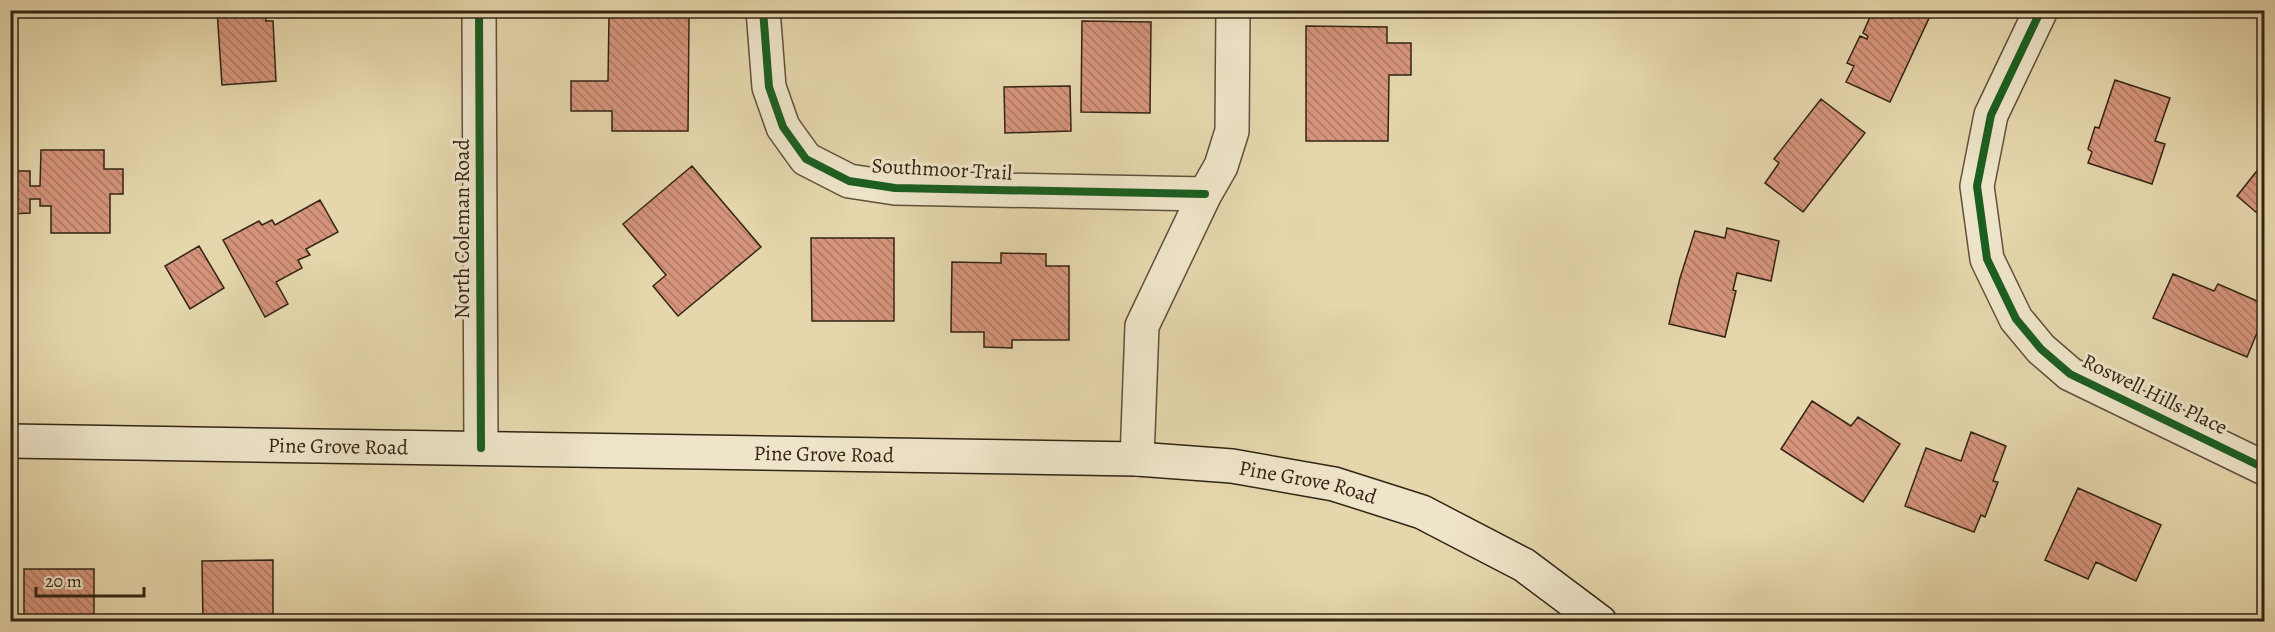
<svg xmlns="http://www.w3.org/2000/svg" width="2275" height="632" viewBox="0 0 2275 632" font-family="Alegreya,serif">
  <defs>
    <pattern id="building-back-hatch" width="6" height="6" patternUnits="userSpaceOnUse" patternTransform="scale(1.5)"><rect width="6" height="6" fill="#d5947b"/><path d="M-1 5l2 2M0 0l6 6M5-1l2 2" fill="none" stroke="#ad7964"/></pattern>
  </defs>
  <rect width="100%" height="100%" fill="#e5d6ac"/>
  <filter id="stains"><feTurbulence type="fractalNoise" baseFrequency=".00333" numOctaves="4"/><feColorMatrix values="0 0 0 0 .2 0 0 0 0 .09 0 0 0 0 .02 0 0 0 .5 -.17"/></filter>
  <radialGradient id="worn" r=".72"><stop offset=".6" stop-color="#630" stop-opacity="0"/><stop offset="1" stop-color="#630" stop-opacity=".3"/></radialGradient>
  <path fill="url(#building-back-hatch)" stroke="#322514" stroke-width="1.5" d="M217 10H266V21H273L276 81 222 85Z
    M1873 10H1918L1930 16 1890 102 1846 82 1854 66 1847 63 1860 36 1867 39 1868 36 1863 33Z
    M609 15 689 16 688 131H612V111H571V81H608Z
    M1082 21 1151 22 1150 113 1081 112Z
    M1306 26 1387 27V43H1411V75H1389L1388 141H1306Z
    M2115 80 2170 98 2155 141 2165 144 2152 184 2088 163 2092 152 2088 149 2095 127 2099 128Z
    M1070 86 1071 131 1005 133 1004 87Z
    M1821 99 1865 133 1803 212 1765 183 1779 163 1774 159Z
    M41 150H104V169H123V194H110V233H51V206H40V199H30V213L10 214V171H30V186H40Z
    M2264 162V219L2237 196Z
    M692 166 761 247 678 316 653 286 666 275 623 224Z
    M320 200 338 232 306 249 310 255 298 260 302 268 276 282 288 304 265 317 223 240 259 221 262 225 272 220 275 225Z
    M1727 228 1779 241 1771 281 1737 273 1733 290 1736 291 1725 337 1669 324 1680 278 1695 231 1725 238Z
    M811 238H894V321H812Z
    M199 246 224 288 190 309 165 266Z
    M1001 253 1046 254V266H1069V340H1012V348L984 347V332H951L952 262 1001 263Z
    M2173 274 2214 291 2218 284 2264 304V316L2247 357 2153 318Z
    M1812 401 1851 426 1858 417 1900 444 1863 502 1781 449Z
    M1971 432 2006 446 1993 481 1998 482 1985 517 1981 515 1974 532 1905 506 1926 448 1961 461Z
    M2078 488 2161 525 2136 581 2096 562 2088 579 2045 560Z
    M273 560V622H203L202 561Z
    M24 569H94V622H24Z"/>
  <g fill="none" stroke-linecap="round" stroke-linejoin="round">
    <defs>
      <path id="street" d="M479 10 481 448
        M763 10 769 87 783 127 806 159 849 181 895 188 1205 194
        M2041 10 1991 115 1977 186 1987 259 2016 319 2041 349 2070 374 2264 468
        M1137 459 1142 326 1205 194 1221 166 1232 131 1233 10"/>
      <g id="secondary">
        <path id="s1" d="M10 441 1137 459 1232 466 1334 484 1422 512 1524 565 1600 622"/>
      </g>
    </defs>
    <use href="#street" stroke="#5f513a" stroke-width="36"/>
    <use href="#secondary" stroke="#322514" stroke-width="36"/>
    <use href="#street" stroke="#eee4c9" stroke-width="33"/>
    <use href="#secondary" stroke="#eee4c9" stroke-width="33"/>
    <defs>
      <path id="cycleway" d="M479 10 481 448
        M763 10 769 87 783 127 806 159 849 181 895 188 1205 194
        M2041 10 1991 115 1977 186 1987 259 2016 319 2041 349 2070 374 2264 468"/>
    </defs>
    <use href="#cycleway" stroke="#eee4c9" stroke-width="11"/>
    <use href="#cycleway" stroke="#1b5e20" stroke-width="8"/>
  </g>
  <g text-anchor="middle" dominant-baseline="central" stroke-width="6" stroke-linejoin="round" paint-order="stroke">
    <g font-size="21" fill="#322514" stroke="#eee4c9">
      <text transform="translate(942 169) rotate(3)">Southmoor Trail</text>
      <text transform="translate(462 229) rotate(-90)">North Coleman Road</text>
      <text transform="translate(2155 394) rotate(26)">Roswell Hills Place</text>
      <text stroke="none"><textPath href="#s1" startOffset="328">Pine Grove Road</textPath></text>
      <text stroke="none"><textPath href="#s1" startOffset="814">Pine Grove Road</textPath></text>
      <text stroke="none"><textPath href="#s1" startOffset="1300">Pine Grove Road</textPath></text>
    </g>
  </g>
  <rect width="2275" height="632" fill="none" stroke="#e5d6ac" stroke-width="36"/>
  <rect x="12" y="12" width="2251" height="608" fill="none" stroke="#322514" stroke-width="3"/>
  <rect x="18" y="18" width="2239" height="596" fill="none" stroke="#322514" stroke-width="1.5"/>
  <path d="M36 587v9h108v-9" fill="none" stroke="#322514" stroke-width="3"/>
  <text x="45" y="587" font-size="18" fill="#322514" stroke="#eee4c9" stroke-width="4.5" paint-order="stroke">20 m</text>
  <rect width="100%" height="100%" filter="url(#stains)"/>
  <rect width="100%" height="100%" fill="url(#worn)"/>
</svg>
